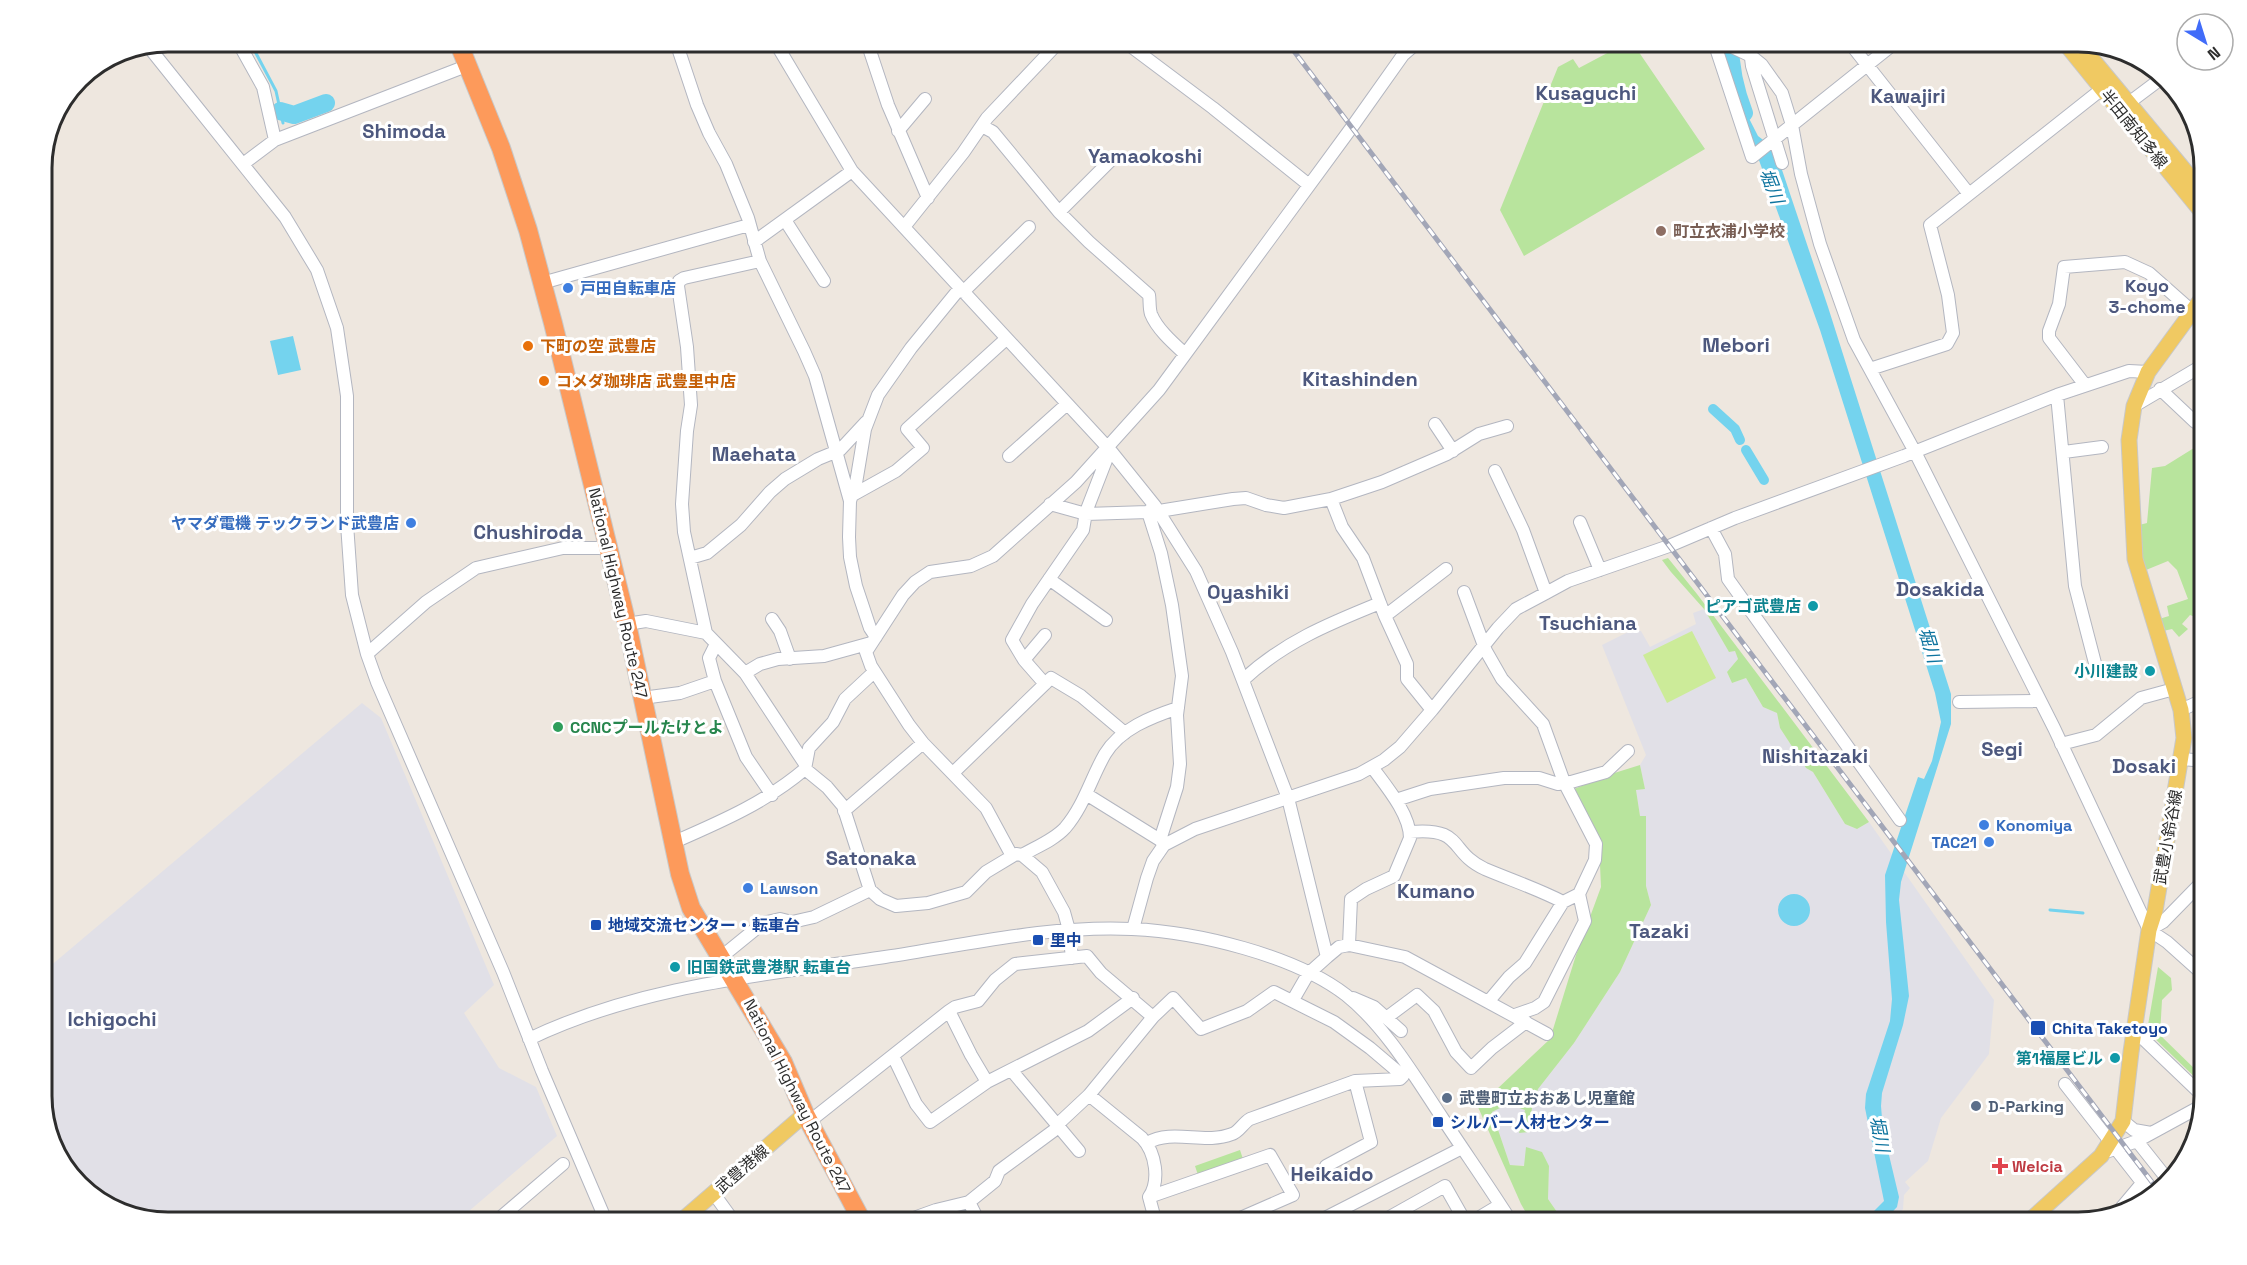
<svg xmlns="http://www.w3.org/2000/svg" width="2247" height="1265" viewBox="0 0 2247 1265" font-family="'Space Grotesk','Noto Sans JP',sans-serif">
  <rect width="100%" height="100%" fill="#eee7df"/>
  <path fill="#e1e0e7" d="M1704 609 1729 652 1735 651 1738 659 1727 672 1732 683 1746 678 1763 707 1777 713 1780 728 1806 768 1813 772 1845 824 1857 829 1869 822 1994 1000 1989 1054 1941 1118 1928 1161 1905 1182 1910 1188 1904 1195 1903 1209 1896 1218V1223H1554L1550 1217 1557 1212 1548 1199 1549 1166 1510 1165 1492 1112 1508 1104 1525 1110 1529 1132 1532 1108 1538 1089 1574 1043 1620 972 1651 905 1646 886V816H1640L1636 790 1645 789 1640 765 1646 755 1602 645 1630 631H1641L1650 647 1696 624 1693 613Z
    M362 703 381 718 494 985 464 1013 499 1068 536 1087 557 1136 455 1223H169L106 1206 59 1160 42 1104V973Z"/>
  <path fill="#b8e49d" d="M1628 42H1632L1705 149 1524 256 1500 210 1558 67 1573 59 1579 68Z
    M2205 439V615L2198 618 2190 615 2182 624 2188 629 2179 637 2172 629 2163 631 2159 619 2169 616 2167 606 2188 599 2177 570 2168 561 2146 570 2142 558 2139 525 2147 523 2152 468 2165 466 2202 443Z
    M1668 558 1697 594 1869 822 1857 829 1845 824 1813 772 1806 768 1780 728 1777 713 1763 707 1746 678 1732 683 1727 672 1738 659 1735 651 1729 652 1704 609 1671 572 1662 560Z
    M1640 765 1645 789 1636 790 1640 816H1646V886L1651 905 1620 972 1574 1043 1538 1089 1532 1108 1529 1132 1519 1133 1525 1110 1508 1104 1492 1112 1510 1165 1524 1166 1526 1147 1542 1152 1549 1166 1548 1199 1557 1212 1550 1217 1554 1223H1532L1521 1204 1478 1107 1550 1039 1576 955 1601 887 1599 842 1574 789 1608 775Z
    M2158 967 2171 978 2172 990 2162 1000 2160 1035 2201 1075 2205 1072V1087L2147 1031Z
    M1240 1150 1243 1159 1198 1175 1195 1166Z"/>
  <path fill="#cceb99" d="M1692 631 1716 678 1667 703 1643 655Z"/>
  <path fill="#74d3ee" d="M1732 85 1758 136 1775 149 1828 307 1951 694V724L1901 882 1899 900 1909 996 1903 1025 1882 1093 1881 1106 1883 1130 1899 1197 1897 1207 1882 1223H1862L1884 1201 1865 1108 1866 1094 1890 1021 1892 999 1886 922 1885 875 1918 777 1924 779 1932 761 1941 722 1935 693 1820 330Z
    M293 336 301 370 278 375 270 341Z
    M1778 910a16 16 0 1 1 32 0a16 16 0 1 1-32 0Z"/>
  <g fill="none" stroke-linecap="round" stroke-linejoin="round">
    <path stroke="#74d3ee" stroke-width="3" d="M250 42 276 91 283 123
      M2050 910 2083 913"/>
    <path stroke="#74d3ee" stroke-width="10" d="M1713 409 1735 429 1740 440
      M1746 450 1764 480"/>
    <path stroke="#74d3ee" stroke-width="18" d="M1730 42C1730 67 1735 90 1744 113
      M280 111 294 115 326 103"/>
    <defs>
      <path id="minor" d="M238 42 263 87 275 140
        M676 42 697 105 709 133 726 164 748 218 760 261 804 351 815 376 850 501
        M775 42 852 171 1110 450 1155 506 1196 571 1232 652 1288 798 1327 957 1308 974 1293 1000
        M867 42 888 105 928 198
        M1125 42 1213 108 1309 185
        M1714 42 1752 157 1896 42
        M1722 42 1751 56 1762 65 1782 93 1792 125 1801 174 1820 244 1854 340 1915 452 2054 728 2149 930 2167 942 2205 976
        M1749 42 1752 66 1782 163
        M1849 42 1969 194
        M148 46 285 217 317 270 337 328 347 396V524L352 595 367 654 377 682 503 972 542 1071 607 1223
        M2130 102 2162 78
        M982 126 993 132 1059 212 1089 242 1149 295C1150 300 1149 308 1151 314 1157 329 1173 343 1185 354
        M898 131 925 99
        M243 164 275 140 469 65
        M1059 212 1111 160
        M785 220 824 281
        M904 227 963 153 987 118 1059 42
        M754 242 852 171
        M760 261 684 278 679 281 678 286 687 347 691 405 687 431 682 504 684 532 706 633 745 673 805 764
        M542 283 749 225
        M963 292 1029 227
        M1870 369 1947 344 1953 333 1948 295 1930 225 2102 89
        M2085 385 2049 338V331L2059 304 2064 267 2125 262 2149 273 2192 311
        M2160 389 2195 422
        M2057 395 2075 586 2096 667
        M2134 406 2205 364
        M1435 424 1453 451
        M2064 452 2102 447
        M1009 456 1067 404
        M1495 471 1523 530 1546 593
        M851 496 896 471 923 448 907 429 1006 339
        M1331 499 1342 527 1363 558 1380 603
        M1050 504 1086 514 1148 512 1152 508
        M1159 511 1233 499 1246 498 1266 505 1284 508 1331 499 1382 482 1447 454 1479 434 1507 426
        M1148 512 1161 553 1172 605 1182 676 1177 715 1180 764 1177 787 1160 840 1164 845
        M1580 522 1600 570
        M1711 528 1725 554 1728 579 1900 820
        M690 558 707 553 741 525 770 492 785 479 818 459 840 450 866 422
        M1049 579 1106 620
        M1464 592 1486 651 1502 679 1543 724 1564 782 1596 844 1595 860 1579 894 1585 921 1544 1002 1535 1008 1515 1015
        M1385 616 1407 664V679L1432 710
        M772 619 780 631 790 659
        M627 624 646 621 706 633
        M876 637 870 628 856 586 850 557 849 537 850 501 856 483 865 429 878 395 911 348 960 288
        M716 644 709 658 715 681 746 757 772 795
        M367 654 426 602 476 568 563 548H609
        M1024 660 1045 635
        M874 672 845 699 833 722 809 748 805 769 827 787 843 806 870 890 880 899 896 906 928 903 966 892 986 872 1016 854 1022 855 1042 872 1064 912 1069 930 1072 958
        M745 673 760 664 778 659 824 656 871 643
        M1243 680C1284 642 1328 624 1380 603L1385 616 1446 569
        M1045 684 1024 660 1012 640 1032 604 1083 530 1086 512 1110 450
        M642 698 680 693 715 681
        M1959 702 2040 701
        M2181 710 2205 699
        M2061 744 2096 735 2141 698 2174 689
        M2182 759 2205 761
        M953 773 1051 678 1081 696 1125 733
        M1086 794 1160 840
        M1396 800 1430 789 1504 778H1539L1558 784 1571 782 1606 772 1628 751
        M844 811 923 743
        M1410 832C1465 827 1448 852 1485 869 1511 880 1538 889 1563 902L1579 894
        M672 843C720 822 765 803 805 769
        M1022 855C1036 847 1054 840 1065 828 1084 806 1091 778 1105 754 1120 729 1151 717 1178 708
        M1012 856 986 808 923 743 909 725 871 666 866 652 903 595 915 582 930 572 971 566 993 556 1076 482 1159 390 1352 127 1403 55 1418 42
        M1133 929 1147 878 1153 861 1164 845 1195 829 1359 774 1384 760 1400 747 1432 710 1498 628 1516 609 1546 593 1568 581 1669 546 1735 518 1904 456 2057 395 2129 371 2148 372
        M2149 930 2163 922 2205 879
        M1349 945 1351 899 1366 889 1394 876 1410 838C1410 814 1386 786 1372 767
        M1327 957 1339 947 1349 945 1405 957 1488 1002 1509 977 1525 963 1563 902
        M720 958 763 923 780 919 792 922 814 917 870 890
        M1353 998 1374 1007 1401 1031
        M1488 1002 1547 1034
        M949 1011 971 1055 987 1082
        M1386 1018 1417 995 1434 1011 1456 1052 1471 1068 1492 1048 1526 1022
        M2135 1031 2205 1098
        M529 1039C641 985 765 975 885 957 966 945 1050 925 1132 929 1197 932 1294 955 1346 995 1386 1027 1415 1077 1443 1119 1466 1154 1490 1188 1512 1223
        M893 1056 916 1104 930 1122 987 1082 1088 1031 1133 998
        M1012 1071 1079 1151
        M2065 1084 2152 1195
        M1089 1095 1142 1138C1156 1153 1160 1181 1149 1197L1156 1223
        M810 1121 949 1011 955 1007 978 1001 995 980 1015 964 1087 956 1101 973 1153 1017
        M2123 1121 2134 1130 2151 1133
        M1058 1124 1089 1095 1153 1017 1173 998 1201 1029 1247 1011 1274 992 1334 1022 1370 1048 1403 1076 1400 1079 1355 1081 1250 1119C1243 1123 1239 1132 1232 1134 1204 1145 1173 1128 1147 1143
        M2137 1141 2168 1180
        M2109 1151 2137 1141 2203 1105
        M1326 1166 1371 1142 1355 1081
        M714 1194 735 1223
        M1149 1197 1270 1155 1293 1195 1229 1223
        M969 1202 976 1216 974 1223
        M2117 1213 2143 1182
        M494 1223 563 1164
        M900 1223 936 1210 969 1202 995 1181 999 1171 1060 1126
        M1315 1223 1462 1148
        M1379 1223 1445 1186 1466 1223
        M1470 1223 1500 1205"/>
      <path id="major" d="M2064 42 2205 216
        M2078 42 2205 195
        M679 1223 805 1114
        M2027 1223 2101 1156 2123 1121 2131 1052 2149 930 2155 911 2184 738 2181 710 2135 559 2129 440 2134 406 2148 372 2205 294"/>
      <path id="highway" d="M458 42 501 148 528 230 553 323 627 624 680 874 691 908 783 1062 805 1114 863 1223"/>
    </defs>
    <use href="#minor" stroke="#b3b6c0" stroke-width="14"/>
    <use href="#major" stroke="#c8c8c8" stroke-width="17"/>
    <use href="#highway" stroke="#c8c8c8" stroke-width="20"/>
    <use href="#minor" stroke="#fff" stroke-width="12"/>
    <use href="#major" stroke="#f0c962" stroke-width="15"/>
    <use href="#highway" stroke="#fd9a5b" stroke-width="18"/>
    <defs>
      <path id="rail" d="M1287 42 2158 1190"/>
    </defs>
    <use href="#rail" stroke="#a2a6b7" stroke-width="5"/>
    <use href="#rail" stroke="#fff" stroke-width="3" stroke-dasharray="9" stroke-linecap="butt"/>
  </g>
  <circle fill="#8d6e63" stroke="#fff" stroke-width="2" cx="1661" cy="231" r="6"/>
  <g fill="#3f7fe0" stroke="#fff" stroke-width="2">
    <circle cx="568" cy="288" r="6"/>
    <circle cx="411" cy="523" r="6"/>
    <circle cx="1984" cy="825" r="6"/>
    <circle cx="1989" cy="842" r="6"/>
    <circle cx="748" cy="888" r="6"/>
  </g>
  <g fill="#e8710a" stroke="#fff" stroke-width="2">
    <circle cx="528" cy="346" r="6"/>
    <circle cx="544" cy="381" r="6"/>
  </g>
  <g fill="#0f9aa8" stroke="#fff" stroke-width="2">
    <circle cx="1813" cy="606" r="6"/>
    <circle cx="2150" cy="671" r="6"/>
    <circle cx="675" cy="967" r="6"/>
    <circle cx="2115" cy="1058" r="6"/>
  </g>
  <circle fill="#2e9e5b" stroke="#fff" stroke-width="2" cx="558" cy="727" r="6"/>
  <g fill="#1a4fb4" stroke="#fff" stroke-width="2">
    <rect x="590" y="919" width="12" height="12" rx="3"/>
    <rect x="1032" y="934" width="12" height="12" rx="3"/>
    <rect x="2030" y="1020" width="16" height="16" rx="3"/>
    <rect x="1432" y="1116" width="12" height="12" rx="3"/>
  </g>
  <g fill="#5c6f8a" stroke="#fff" stroke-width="2">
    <circle cx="1447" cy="1098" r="6"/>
    <circle cx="1976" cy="1106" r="6"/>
  </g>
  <path fill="#e0444e" stroke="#fff" stroke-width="2" d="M1997 1157h6v6h6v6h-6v6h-6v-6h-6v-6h6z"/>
  <g text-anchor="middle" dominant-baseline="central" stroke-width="6" stroke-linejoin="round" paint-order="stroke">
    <g font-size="16" fill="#2d2d2d" stroke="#fff">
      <text transform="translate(2134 129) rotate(51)">半田南知多線</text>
      <text transform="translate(618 593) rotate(77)">National Highway Route 247</text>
      <text transform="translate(2168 837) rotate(-80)">武豊小鈴谷線</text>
      <text transform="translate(797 1096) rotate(63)">National Highway Route 247</text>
      <text transform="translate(742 1169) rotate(-41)">武豊港線</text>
    </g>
    <g font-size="16" font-weight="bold" fill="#785e54" stroke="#fff" text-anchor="start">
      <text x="1673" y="231">町立衣浦小学校</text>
    </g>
    <g font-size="16" font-weight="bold" fill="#366cbe" stroke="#fff" text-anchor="start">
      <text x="580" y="288">戸田自転車店</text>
      <text x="399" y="523" text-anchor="end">ヤマダ電機 テックランド武豊店</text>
      <text x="1996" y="825">Konomiya</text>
      <text x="1977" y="842" text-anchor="end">TAC21</text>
      <text x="760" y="888">Lawson</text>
    </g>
    <g font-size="16" font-weight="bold" fill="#c56008" stroke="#fff" text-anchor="start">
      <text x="540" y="346">下町の空 武豊店</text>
      <text x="556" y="381">コメダ珈琲店 武豊里中店</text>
    </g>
    <g font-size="16" font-weight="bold" fill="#0d838f" stroke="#fff" text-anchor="end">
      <text x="1801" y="606">ピアゴ武豊店</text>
      <text x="2138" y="671">小川建設</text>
      <text x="687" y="967" text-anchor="start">旧国鉄武豊港駅 転車台</text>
      <text x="2103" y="1058">第1福屋ビル</text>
    </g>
    <g font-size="16" font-weight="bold" fill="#27864d" stroke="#fff" text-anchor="start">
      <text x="570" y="727">CCNCプールたけとよ</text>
    </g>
    <g font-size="16" font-weight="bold" fill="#164399" stroke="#fff" text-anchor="start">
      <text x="608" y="925">地域交流センター・転車台</text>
      <text x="1050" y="940">里中</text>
      <text x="2052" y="1028">Chita Taketoyo</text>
      <text x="1450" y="1122">シルバー人材センター</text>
    </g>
    <g font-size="16" font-weight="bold" fill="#4e5e75" stroke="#fff" text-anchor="start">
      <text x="1459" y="1098">武豊町立おおあし児童館</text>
      <text x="1988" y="1106">D-Parking</text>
    </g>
    <g font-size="16" font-weight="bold" fill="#be3a42" stroke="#fff" text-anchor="start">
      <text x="2012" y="1166">Welcia</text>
    </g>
    <g font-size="18" font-style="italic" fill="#0e749f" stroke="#fff">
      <text transform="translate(1772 186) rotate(69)">堀川</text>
      <text transform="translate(1930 645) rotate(73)">堀川</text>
      <text transform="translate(1880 1134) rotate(79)">堀川</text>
    </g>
    <g font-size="18" font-weight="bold" fill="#4d587e" stroke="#fff">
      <text x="2147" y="285">Koyo<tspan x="2147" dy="21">3-chome</tspan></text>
    </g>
    <g font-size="20" font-weight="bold" fill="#4d587e" stroke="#fff">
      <text x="1586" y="93">Kusaguchi</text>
      <text x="1908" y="96">Kawajiri</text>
      <text x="404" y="131">Shimoda</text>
      <text x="1145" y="156">Yamaokoshi</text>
      <text x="1736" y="345">Mebori</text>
      <text x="1360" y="379">Kitashinden</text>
      <text x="754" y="454">Maehata</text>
      <text x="528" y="532">Chushiroda</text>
      <text x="1940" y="589">Dosakida</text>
      <text x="1248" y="592">Oyashiki</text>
      <text x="1588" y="623">Tsuchiana</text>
      <text x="2002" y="749">Segi</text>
      <text x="1815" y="756">Nishitazaki</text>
      <text x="2144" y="766">Dosaki</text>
      <text x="871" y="858">Satonaka</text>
      <text x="1436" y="891">Kumano</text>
      <text x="1659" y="931">Tazaki</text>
      <text x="112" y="1019">Ichigochi</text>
      <text x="1332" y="1174">Heikaido</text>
    </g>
  </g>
  <path d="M0 0H2247V1265H0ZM168 52H2078A116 116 0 0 1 2194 168V1096A116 116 0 0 1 2078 1212H168A116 116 0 0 1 52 1096V168A116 116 0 0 1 168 52Z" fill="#fff" fill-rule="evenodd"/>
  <path fill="none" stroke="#2d2d2d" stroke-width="3" d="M168 52H2078A116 116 0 0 1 2194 168V1096A116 116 0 0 1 2078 1212H168A116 116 0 0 1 52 1096V168A116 116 0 0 1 168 52Z"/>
  <g transform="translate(2205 42) rotate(142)"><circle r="28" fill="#ffffff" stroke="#ababab" stroke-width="1.5"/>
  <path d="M0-4.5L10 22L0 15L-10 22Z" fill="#416cf9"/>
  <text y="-9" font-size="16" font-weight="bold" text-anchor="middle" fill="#2d2d2d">N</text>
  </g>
</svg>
